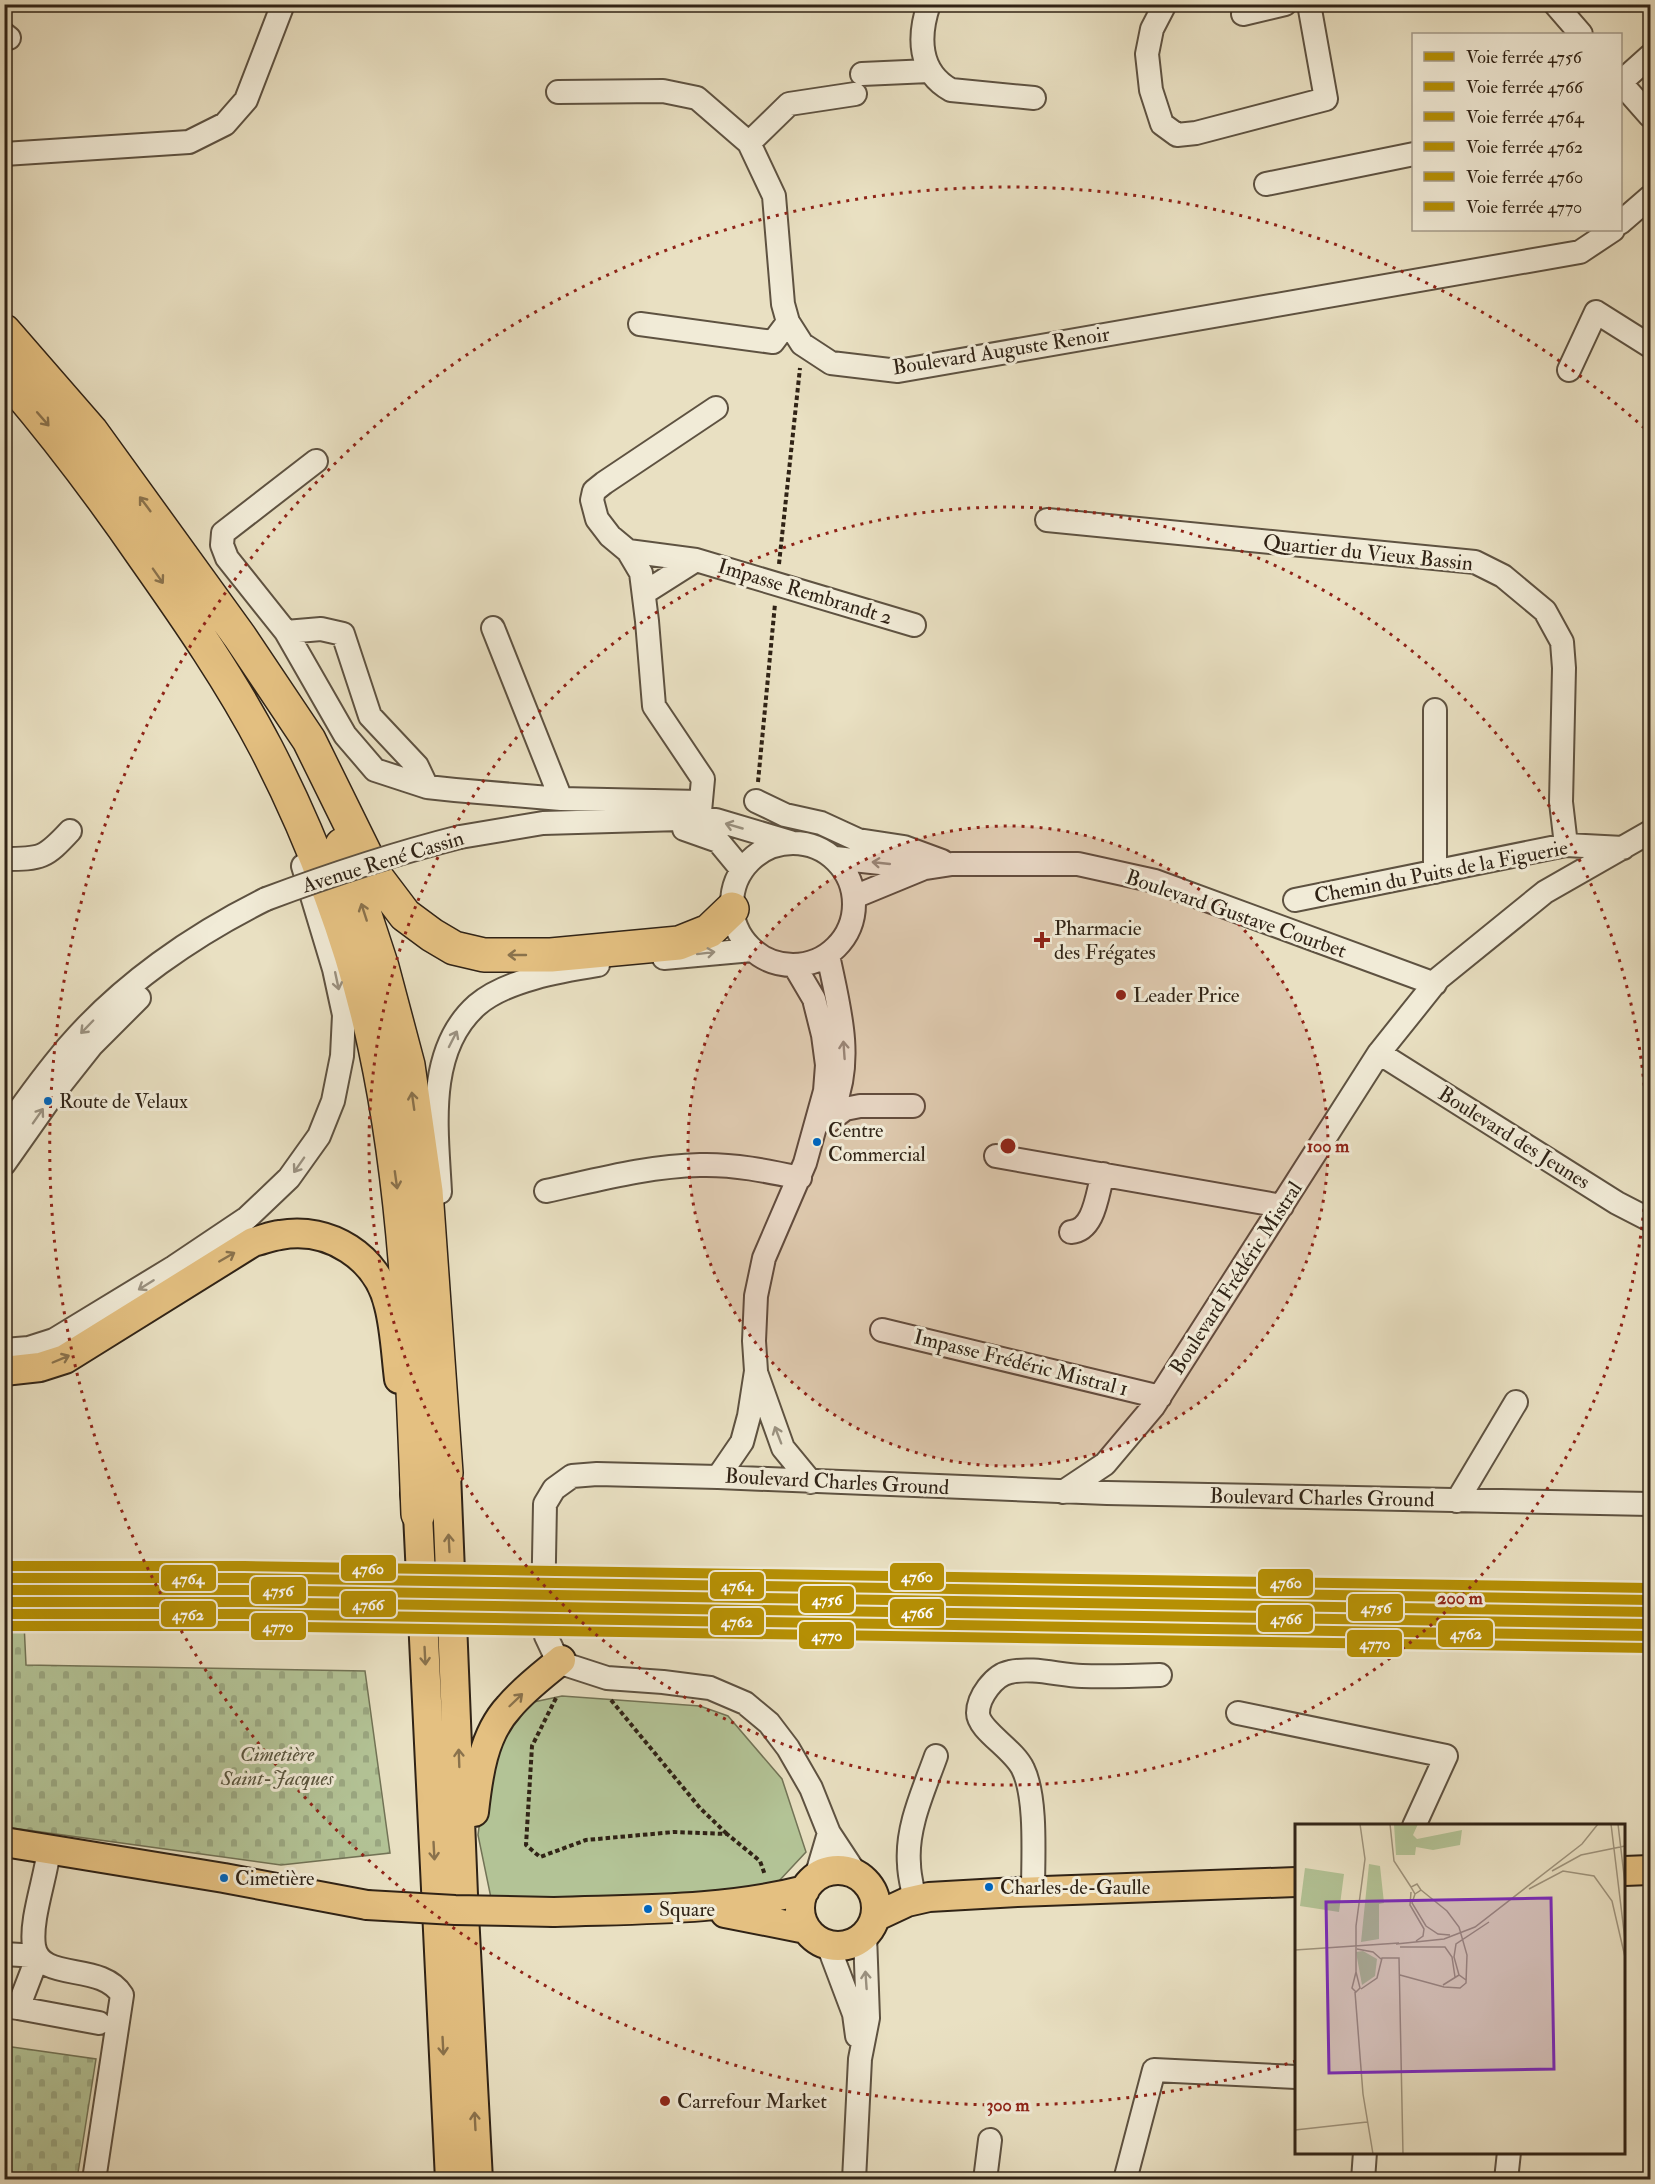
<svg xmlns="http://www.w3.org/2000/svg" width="1655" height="2184" viewBox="0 0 1655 2184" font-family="'IM FELL Double Pica',serif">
  <defs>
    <pattern id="cemetery-stones" width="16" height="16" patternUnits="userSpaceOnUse" patternTransform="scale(1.5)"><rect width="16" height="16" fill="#b3c396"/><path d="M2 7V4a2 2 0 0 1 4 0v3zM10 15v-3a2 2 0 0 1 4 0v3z" fill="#9aa781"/></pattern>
  </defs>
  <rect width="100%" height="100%" fill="#e9e0c2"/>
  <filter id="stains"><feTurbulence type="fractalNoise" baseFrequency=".00333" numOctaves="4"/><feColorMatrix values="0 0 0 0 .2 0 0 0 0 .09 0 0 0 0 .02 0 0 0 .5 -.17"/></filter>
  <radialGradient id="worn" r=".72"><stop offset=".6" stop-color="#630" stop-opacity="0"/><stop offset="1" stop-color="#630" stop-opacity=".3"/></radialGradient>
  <path fill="url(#cemetery-stones)" stroke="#727356" stroke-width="1.5" d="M24 1623 26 1665 365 1671 390 1853 281 1865 5 1827V1624Z
    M5 2046 96 2059 77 2179H5Z"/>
  <path fill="#b3c396" stroke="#727356" stroke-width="1.5" d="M562 1696 700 1706 728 1716 782 1779 806 1852 778 1882 712 1894 491 1898 478 1835 486 1774 501 1735 529 1703Z"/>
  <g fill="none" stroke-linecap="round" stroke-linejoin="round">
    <defs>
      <path id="minor" d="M929 4C918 36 918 72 951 90L1034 98
        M1165 4 1152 29 1147 54 1151 90 1162 124 1177 135 1196 133 1326 99 1309 4
        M1555 4 1581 34
        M1243 14 1285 4
        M4 34 9 38
        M862 74 929 71
        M1620 82 1650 116
        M1621 82 1650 56
        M558 92 663 91 697 98 749 143 774 196 783 304 788 322 802 344 831 363 898 371 1580 252 1613 230
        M749 143 789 104 855 94
        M4 154 189 142 225 124 246 100 283 4
        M1266 184 1414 154
        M1620 223 1650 197
        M640 324 773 342 788 322
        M1569 370 1596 312 1650 346
        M316 461 223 533 222 545 227 558 286 632 345 735 375 770 427 787 455 790 561 799 700 802
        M1047 520 1475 562 1503 576 1545 611 1562 642 1564 668 1561 802 1566 845
        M628 551 696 560 914 625
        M644 593 696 560
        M493 628 561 799
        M286 632 321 629 343 634 370 716 417 766 427 787
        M1435 710V872
        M756 801 785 815 821 823 858 840 904 847 942 861
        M684 829 718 841 742 870
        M698 833 703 779 654 706 647 621 641 573 628 551 610 536 597 519 592 500 594 491 604 483 716 408
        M460 837 543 823 680 819 716 820 790 842
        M732 904a61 61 0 1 1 122 0a61 61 0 1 1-122 0Z
        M835 858 926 868 952 864H1078L1155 881 1435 984
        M4 859C42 859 45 858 70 831
        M854 897 922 869
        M1295 900 1566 845 1623 848
        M828 955C838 1004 854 1057 834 1106
        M664 958 752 950
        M1379 1053 1617 1203 1650 1220
        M829 1121 845 1109 860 1106H913
        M4 1132C24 1103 45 1074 68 1047 121 985 193 935 266 899
        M996 1156 1282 1206
        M4 1164 54 1093 92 1045 139 998
        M546 1191C597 1180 648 1166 700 1165 734 1164 767 1171 800 1178
        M440 1192C437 1131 425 1051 477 1005 506 980 561 971 598 965
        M1071 1232C1095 1230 1097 1193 1103 1174
        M882 1330 1160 1397
        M4 1350 29 1348 54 1340 174 1267 247 1218 289 1178 319 1136 333 1101 342 1056 344 1015 334 969 303 866
        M757 1375 783 1448 811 1482
        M718 1477 742 1442 749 1416 756 1371 754 1341 756 1296 764 1258 805 1163 825 1091 827 1065 823 1035 814 999 794 965
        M1063 1492 1105 1464 1153 1407 1379 1053 1439 978 1545 892 1650 832
        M1457 1501 1516 1402
        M1238 1713 1446 1756 1414 1826
        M49 1849C46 1878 30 1919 34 1946 40 1983 101 1961 122 1995L94 2180
        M856 1874 829 1833 811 1788 788 1748 769 1723 745 1703 710 1688 663 1682 607 1678 567 1665 554 1653 546 1636 543 1614 545 1504 554 1489 572 1476 597 1474 718 1477 1107 1493 1650 1504
        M816 1877 829 1833
        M1033 1891C1033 1857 1037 1798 1023 1769 1014 1749 978 1730 978 1713 978 1697 994 1675 1010 1672 1032 1667 1059 1675 1082 1676 1108 1677 1134 1676 1160 1675
        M915 1901C913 1889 909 1876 909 1864 906 1827 924 1790 936 1756
        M828 1945 854 2014 857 2036
        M4 1954 38 1956 18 2008 4 2006
        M18 2008 99 2023
        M854 2180 860 2059 868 2018 865 1935
        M985 2180 990 2140
        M1125 2180 1154 2070 1296 2077
        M1363 2180 1365 2152
        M1506 2180 1509 2152"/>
      <path id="major" d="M4 1371 40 1367 65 1359 253 1242C262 1240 271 1236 280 1235 329 1226 378 1257 389 1306 395 1329 396 1355 399 1379
        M446 1473 463 1895 478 2180
        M415 1493 418 1514 450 2180
        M474 1812C478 1776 483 1735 509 1707 524 1689 543 1675 561 1660
        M4 1842 224 1878 367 1905
        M800 1908a38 38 0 1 1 76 0a38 38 0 1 1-76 0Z
        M1624 1871 1650 1870
        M554 1912C638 1909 723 1911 805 1890
        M725 1913 806 1929
        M875 1917 907 1902 929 1897 1017 1892 1296 1882"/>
      <path id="highway" d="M4 331 91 431 240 637 309 740 377 878 405 915 432 935 454 948 484 955H551L679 943 709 931 732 909
        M4 374C55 433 101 494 145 558 188 619 231 681 266 748 313 839 354 946 375 1047 408 1200 412 1358 418 1514
        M342 845 382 967 408 1065 426 1191 446 1473"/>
    </defs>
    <use href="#minor" stroke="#5e5241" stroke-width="26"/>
    <use href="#major" stroke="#302316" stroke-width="32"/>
    <use href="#highway" stroke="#302316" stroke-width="36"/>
    <path stroke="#302316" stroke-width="4" stroke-dasharray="4.5 3" stroke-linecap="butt" d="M779 564 800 368
      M758 782 775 604
      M556 1698 532 1746 526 1845 540 1857 586 1840 674 1832 727 1834 760 1861 765 1875
      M611 1700 700 1808 727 1834"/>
    <use href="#minor" stroke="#f1ebd7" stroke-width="22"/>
    <use href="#major" stroke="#e4c081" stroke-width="28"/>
    <use href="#highway" stroke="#e4c081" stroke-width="33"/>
    <defs>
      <path id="minor-bridge" d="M266 899C330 875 393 854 460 837"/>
      <path id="major-bridge" d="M367 1905 455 1910 554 1912"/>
    </defs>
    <use href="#minor-bridge" stroke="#5e5241" stroke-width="26" stroke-linecap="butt"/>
    <use href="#major-bridge" stroke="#302316" stroke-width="32" stroke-linecap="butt"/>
    <use href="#minor-bridge" stroke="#f1ebd7" stroke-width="22"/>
    <use href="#major-bridge" stroke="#e4c081" stroke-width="28"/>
    <defs>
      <path id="rail-1" d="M4 1590H244L1650 1612"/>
      <path id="rail-2" d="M4 1602H244L1650 1624"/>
      <path id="rail-3" d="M4 1578H244L1650 1600"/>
      <path id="rail-4" d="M4 1614H244L1650 1636"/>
      <path id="rail-5" d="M4 1566H244L1650 1588"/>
      <path id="rail-6" d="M4 1626H244L1649 1648"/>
    </defs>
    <use href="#rail-1" stroke="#f1ebd7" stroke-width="15"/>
    <use href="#rail-2" stroke="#f1ebd7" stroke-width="15"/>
    <use href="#rail-3" stroke="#f1ebd7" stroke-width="15"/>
    <use href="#rail-4" stroke="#f1ebd7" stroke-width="15"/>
    <use href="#rail-5" stroke="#f1ebd7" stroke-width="15"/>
    <use href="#rail-6" stroke="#f1ebd7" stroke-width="15"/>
    <use href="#rail-1" stroke="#b69004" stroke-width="10"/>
    <use href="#rail-2" stroke="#b69004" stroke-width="10"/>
    <use href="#rail-3" stroke="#b69004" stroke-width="10"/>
    <use href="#rail-4" stroke="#b69004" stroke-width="10"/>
    <use href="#rail-5" stroke="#b69004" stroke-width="10"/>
    <use href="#rail-6" stroke="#b69004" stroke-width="10"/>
  </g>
  <defs><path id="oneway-shaft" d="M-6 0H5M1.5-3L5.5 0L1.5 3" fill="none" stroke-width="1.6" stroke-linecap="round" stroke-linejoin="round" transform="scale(1.5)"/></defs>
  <g stroke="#8a724c">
    <use href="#oneway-shaft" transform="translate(43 419) rotate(49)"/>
    <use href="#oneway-shaft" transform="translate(145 504) rotate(-127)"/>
    <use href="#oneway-shaft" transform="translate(158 576) rotate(55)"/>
    <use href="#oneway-shaft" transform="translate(364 912) rotate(-108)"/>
    <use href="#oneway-shaft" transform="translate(517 955) rotate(-180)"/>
    <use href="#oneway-shaft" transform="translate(413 1101) rotate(-98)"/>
    <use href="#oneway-shaft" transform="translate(396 1180) rotate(82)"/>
    <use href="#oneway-shaft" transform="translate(227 1257) rotate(-30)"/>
    <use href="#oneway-shaft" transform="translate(61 1359) rotate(-23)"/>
    <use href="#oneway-shaft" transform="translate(449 1543) rotate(-93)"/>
    <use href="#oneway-shaft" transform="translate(425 1656) rotate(87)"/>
    <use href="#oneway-shaft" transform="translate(516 1700) rotate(-44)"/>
    <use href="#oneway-shaft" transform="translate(459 1758) rotate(-92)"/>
    <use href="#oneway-shaft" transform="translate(434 1851) rotate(87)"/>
    <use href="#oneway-shaft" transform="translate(443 2046) rotate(87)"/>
    <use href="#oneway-shaft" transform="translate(475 2121) rotate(-93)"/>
  </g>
  <g stroke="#9a9180">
    <use href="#oneway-shaft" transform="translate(734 826) rotate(-164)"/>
    <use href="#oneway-shaft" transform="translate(881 863) rotate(-174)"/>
    <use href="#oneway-shaft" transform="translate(706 953) rotate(-7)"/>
    <use href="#oneway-shaft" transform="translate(337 981) rotate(78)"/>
    <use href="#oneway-shaft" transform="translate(87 1027) rotate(134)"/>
    <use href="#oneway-shaft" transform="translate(453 1039) rotate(-63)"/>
    <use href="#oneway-shaft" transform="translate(844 1050) rotate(-94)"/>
    <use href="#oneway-shaft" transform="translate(38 1116) rotate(-55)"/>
    <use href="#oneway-shaft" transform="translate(299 1165) rotate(125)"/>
    <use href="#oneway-shaft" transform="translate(146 1285) rotate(148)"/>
    <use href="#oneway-shaft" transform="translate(778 1435) rotate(-111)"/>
    <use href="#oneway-shaft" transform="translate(866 1980) rotate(-94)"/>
  </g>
  <circle cx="1008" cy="1146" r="320" fill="#8f2418" fill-opacity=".12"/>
  <g fill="none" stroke="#8f2418" stroke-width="3" stroke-dasharray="3 6">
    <circle cx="1008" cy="1146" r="320"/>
    <circle cx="1008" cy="1146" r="639"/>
    <path d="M1296 2061A959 959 0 1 1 1650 433"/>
  </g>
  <g fill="#8f2418" stroke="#f1ebd7" stroke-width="2">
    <path d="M1039 931h6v6h6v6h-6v6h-6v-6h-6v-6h6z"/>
    <circle cx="1121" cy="995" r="6"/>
    <circle cx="665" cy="2101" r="6"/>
  </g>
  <g fill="#0065bd" stroke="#f1ebd7" stroke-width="2">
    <circle cx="48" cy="1101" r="5"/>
    <circle cx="817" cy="1142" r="5"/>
    <circle cx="224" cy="1878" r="5"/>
    <circle cx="989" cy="1887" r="5"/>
    <circle cx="648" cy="1909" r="5"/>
  </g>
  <g text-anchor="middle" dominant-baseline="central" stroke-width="6" stroke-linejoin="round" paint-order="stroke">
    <g font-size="20" fill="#302316" stroke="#f1ebd7" text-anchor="start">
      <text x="59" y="1101">Route de Velaux</text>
      <text x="828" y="1130">Centre<tspan x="828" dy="24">Commercial</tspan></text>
      <text x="235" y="1878">Cimetière</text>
      <text x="1000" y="1887">Charles-de-Gaulle</text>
      <text x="659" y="1909">Square</text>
    </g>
    <g font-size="21" fill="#302316" stroke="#f1ebd7">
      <text transform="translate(1001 351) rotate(-9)">Boulevard Auguste Renoir</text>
      <text transform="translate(1368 553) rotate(6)">Quartier du Vieux Bassin</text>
      <text transform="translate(805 592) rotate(17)">Impasse Rembrandt 2</text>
      <text transform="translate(383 862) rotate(-17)">Avenue René Cassin</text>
      <text transform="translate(1441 872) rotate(-11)">Chemin du Puits de la Figuerie</text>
      <text transform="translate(1236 914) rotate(19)">Boulevard Gustave Courbet</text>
      <text transform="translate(1514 1138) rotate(32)">Boulevard des Jeunes</text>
      <text transform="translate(1236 1278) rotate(-57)">Boulevard Frédéric Mistral</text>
      <text transform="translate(1021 1363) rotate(14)">Impasse Frédéric Mistral 1</text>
      <text transform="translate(837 1482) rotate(3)">Boulevard Charles Ground</text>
      <text transform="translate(1322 1498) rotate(1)">Boulevard Charles Ground</text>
    </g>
    <g font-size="21" fill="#302316" stroke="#f1ebd7" text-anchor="start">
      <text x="1054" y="928">Pharmacie<tspan x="1054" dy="24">des Frégates</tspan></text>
      <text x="1133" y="995">Leader Price</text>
      <text x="677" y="2101">Carrefour Market</text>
    </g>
    <g font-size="21" font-style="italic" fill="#57533c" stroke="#f1ebd7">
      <text x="277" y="1754">Cimetière<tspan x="277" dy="24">Saint-Jacques</tspan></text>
    </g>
  </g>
  <g transform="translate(1295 1824)">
    <rect width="330" height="330" fill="#e9e0c2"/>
    <path d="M99 0H123L118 11 122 15 167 6 165 21 138 26 121 23 120 31H101Z" fill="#b3c396"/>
    <path d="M74 40 85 42 89 79 84 80V115L66 118ZM10 44 49 50 44 88 5 82Z" fill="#b3c396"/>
    <path d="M68 127 82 135 80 152 67 161 61 128Z" fill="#b3c396"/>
    <path fill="none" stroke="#9f947d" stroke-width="1.5" d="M65 0 70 35M95 0 99 37 116 63M316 0 330 116M323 0 330 60M257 47 286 31 330 22M234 65 268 47 299 52 317 77 330 133M116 68 115 81 129 105 128 112 121 117M120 70 126 66 122 60 116 63 120 70 117 79 131 102 143 110 155 111M101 120 149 115 180 103 287 20 303 0M105 123H150L157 133 160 153M62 125 78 128 86 135M0 126 104 119M61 148 57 164 61 168 65 164 61 148V102L70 35M105 151 149 163 165 164 171 159 172 131 164 103 152 87 126 66M164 151 159 133 161 120 194 98M148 161 164 151 171 156M66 165 82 154 87 134H104L108 330M60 168 68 270 78 330M0 306 72 298"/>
    <path fill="#7b2cbf" fill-opacity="0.15" stroke="#7b2cbf" stroke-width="3" d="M256 74 259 245 34 249 31 78Z"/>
    <rect width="330" height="330" fill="none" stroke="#302316" stroke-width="3"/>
  </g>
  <circle cx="1008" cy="1146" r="9" fill="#8f2418" stroke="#f1ebd7" stroke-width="3"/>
  <g font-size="18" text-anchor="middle" font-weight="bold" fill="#8f2418" stroke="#f1ebd7" stroke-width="6" stroke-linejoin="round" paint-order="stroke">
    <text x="1328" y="1152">100 m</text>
    <text x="1460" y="1604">200 m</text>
    <text x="1008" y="2111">300 m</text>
  </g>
  <g stroke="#f1ebd7" stroke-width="2">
    <rect x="340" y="1554" width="57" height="28" rx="6" fill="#b69004"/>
    <rect x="889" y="1562" width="56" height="29" rx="6" fill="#b69004"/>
    <rect x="160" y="1564" width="57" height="28" rx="6" fill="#b69004"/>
    <rect x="1257" y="1568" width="57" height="29" rx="6" fill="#b69004"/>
    <rect x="709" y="1571" width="56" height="29" rx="6" fill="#b69004"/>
    <rect x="250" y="1576" width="57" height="29" rx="6" fill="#b69004"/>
    <rect x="799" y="1585" width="56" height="29" rx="6" fill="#b69004"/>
    <rect x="340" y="1590" width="57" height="28" rx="6" fill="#b69004"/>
    <rect x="1347" y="1593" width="57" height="29" rx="6" fill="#b69004"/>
    <rect x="889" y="1598" width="56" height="29" rx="6" fill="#b69004"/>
    <rect x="160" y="1600" width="57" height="28" rx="6" fill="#b69004"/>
    <rect x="1257" y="1604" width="57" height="29" rx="6" fill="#b69004"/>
    <rect x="709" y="1607" width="56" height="29" rx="6" fill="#b69004"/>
    <rect x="250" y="1612" width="57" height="29" rx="6" fill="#b69004"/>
    <rect x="1437" y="1619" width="57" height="29" rx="6" fill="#b69004"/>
    <rect x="798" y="1621" width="57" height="29" rx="6" fill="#b69004"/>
    <rect x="1346" y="1629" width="57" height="29" rx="6" fill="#b69004"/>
  </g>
  <g font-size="16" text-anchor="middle" font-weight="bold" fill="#fff">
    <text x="368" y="1574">4760</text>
    <text x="917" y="1582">4760</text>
    <text x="188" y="1584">4764</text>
    <text x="1286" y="1588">4760</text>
    <text x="737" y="1591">4764</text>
    <text x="278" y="1596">4756</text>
    <text x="827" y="1605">4756</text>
    <text x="368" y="1610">4766</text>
    <text x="1376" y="1613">4756</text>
    <text x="917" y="1618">4766</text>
    <text x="188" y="1620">4762</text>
    <text x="1286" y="1624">4766</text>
    <text x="737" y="1627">4762</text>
    <text x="278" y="1632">4770</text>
    <text x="1466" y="1639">4762</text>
    <text x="827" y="1641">4770</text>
    <text x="1375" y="1649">4770</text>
  </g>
  <rect width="1655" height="2184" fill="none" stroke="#e9e0c2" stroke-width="24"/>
  <rect x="6" y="6" width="1643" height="2172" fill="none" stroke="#302316" stroke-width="3"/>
  <rect x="12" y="12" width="1631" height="2160" fill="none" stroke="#302316" stroke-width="1.5"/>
  <rect x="1412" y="33" width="210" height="198" fill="#f1ebd7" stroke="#a49b8a" stroke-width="1.5"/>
  <rect x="1424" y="52" width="30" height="9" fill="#b69004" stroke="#a49b8a" stroke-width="1.5"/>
  <text x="1466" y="63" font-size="18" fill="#302316">Voie ferrée 4756</text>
  <rect x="1424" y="82" width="30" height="9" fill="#b69004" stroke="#a49b8a" stroke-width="1.5"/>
  <text x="1466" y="93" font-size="18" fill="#302316">Voie ferrée 4766</text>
  <rect x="1424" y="112" width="30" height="9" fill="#b69004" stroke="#a49b8a" stroke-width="1.5"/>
  <text x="1466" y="123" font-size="18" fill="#302316">Voie ferrée 4764</text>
  <rect x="1424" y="142" width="30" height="9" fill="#b69004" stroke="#a49b8a" stroke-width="1.5"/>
  <text x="1466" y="153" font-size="18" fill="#302316">Voie ferrée 4762</text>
  <rect x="1424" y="172" width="30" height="9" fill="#b69004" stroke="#a49b8a" stroke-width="1.5"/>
  <text x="1466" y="183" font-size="18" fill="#302316">Voie ferrée 4760</text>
  <rect x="1424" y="202" width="30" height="9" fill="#b69004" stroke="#a49b8a" stroke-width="1.5"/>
  <text x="1466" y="213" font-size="18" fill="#302316">Voie ferrée 4770</text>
  <rect width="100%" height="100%" filter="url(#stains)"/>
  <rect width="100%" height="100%" fill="url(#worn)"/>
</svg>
